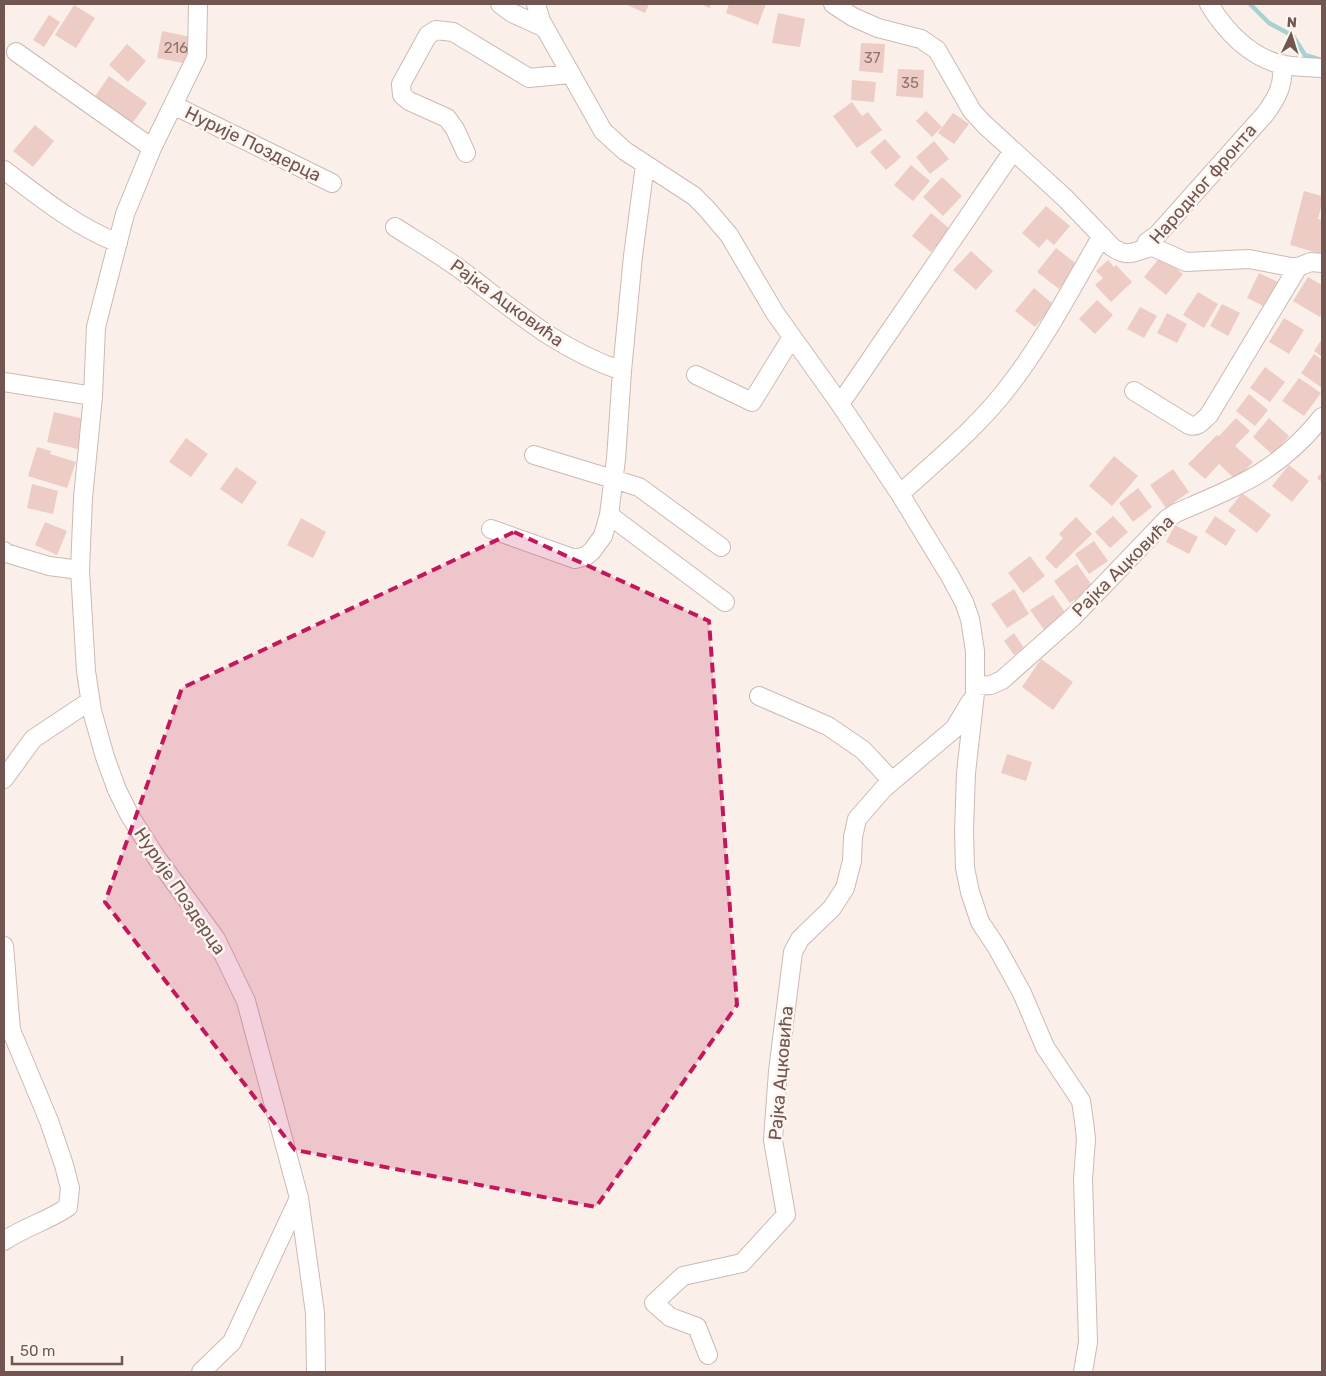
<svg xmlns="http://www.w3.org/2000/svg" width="1326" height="1376" viewBox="0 0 1326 1376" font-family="Rubik,sans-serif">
  <rect width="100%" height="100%" fill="#faf0e9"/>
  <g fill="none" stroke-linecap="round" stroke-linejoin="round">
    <path stroke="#a7d2d0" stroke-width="4.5" d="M1250 4 1269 23 1293 36 1305 55 1321 60"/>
  </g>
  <path fill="#ecccc4" d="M625 4H649L645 13Z
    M700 4H711L710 8Z
    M729 4H766L758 25 726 13Z
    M74 5 95 18 76 48 55 35Z
    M778 13 805 19 800 47 772 43Z
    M49 15 60 22 44 47 33 40Z
    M162 31 195 38 189 64 157 58Z
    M861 43 885 44 883 73 859 71Z
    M127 44 146 61 128 82 109 65Z
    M898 69 924 70 923 98 896 96Z
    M109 76 147 103 131 125 94 98Z
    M852 80 876 82 874 102 851 100Z
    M852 102 862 116 868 112 882 130 857 148 833 116Z
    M926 111 942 127 932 137 916 121Z
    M953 113 969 124 954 144 938 133Z
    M35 125 54 141 33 167 13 151Z
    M885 139 901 157 886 170 870 152Z
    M934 141 949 159 930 174 916 157Z
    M911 165 930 181 913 201 894 185Z
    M942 177 962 196 943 216 923 197Z
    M1304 191 1322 196V203L1318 219 1322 220V254L1290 245Z
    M1046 206 1070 226 1054 245 1047 239 1039 248 1022 233Z
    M931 213 950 229 931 252 912 236Z
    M1056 248 1078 265 1059 289 1037 272Z
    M971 251 993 271 976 290 953 270Z
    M1161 256 1183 274 1166 295 1144 277Z
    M1108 260 1114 267 1116 265 1132 282 1111 302 1095 285 1103 278 1096 271Z
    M1259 273 1280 283 1268 308 1247 298Z
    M1308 277 1322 285V313L1320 317 1293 301Z
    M1034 288 1054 305 1035 327 1015 311Z
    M1198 292 1218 304 1204 328 1183 315Z
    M1097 300 1113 315 1095 334 1079 319Z
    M1222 304 1240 313 1228 336 1210 326Z
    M1140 307 1157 316 1144 338 1127 329Z
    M1167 313 1187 324 1177 343 1157 333Z
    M1284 318 1304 330 1289 354 1269 342Z
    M1322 339V357L1314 351Z
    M1314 354 1322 360V388L1301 373Z
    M1265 367 1285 382 1270 402 1250 388Z
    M1299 378 1321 393 1304 416 1282 401Z
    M1249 394 1268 410 1255 426 1236 411Z
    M54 412 84 419 78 449 47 442Z
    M1236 418 1250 431 1235 446 1253 462 1236 480 1219 464 1205 479 1188 464 1217 435 1219 436Z
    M1269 418 1289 436 1273 455 1253 437Z
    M186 438 208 454 191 477 169 462Z
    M37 447 51 451 50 454 76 462 67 488 28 476Z
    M1114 456 1138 476 1112 506 1089 486Z
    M1289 465 1309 481 1292 502 1272 486Z
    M236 467 257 482 242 504 220 489Z
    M1173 469 1189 492 1166 508 1150 485Z
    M1322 472V482L1317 478Z
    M32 484 58 491 53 514 27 508Z
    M1138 488 1152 507 1133 522 1119 503Z
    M1242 493 1271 515 1257 533 1228 511Z
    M1113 516 1128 532 1110 548 1095 532Z
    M1215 516 1236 530 1226 546 1205 532Z
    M1076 517 1092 534 1056 569 1045 558 1063 538 1059 534Z
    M301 518 326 532 313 558 287 545Z
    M45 522 67 531 57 555 35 545Z
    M1175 525 1198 537 1189 554 1166 542Z
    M1094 541 1108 561 1089 574 1075 554Z
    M1030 556 1045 576 1023 593 1008 573Z
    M1077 564 1093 587 1070 603 1054 581Z
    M1014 589 1029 614 1007 628 991 604Z
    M1053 595 1067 615 1045 631 1030 610Z
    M1014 633 1024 648 1014 655 1004 641Z
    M1041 659 1073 682 1053 710 1022 687Z
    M1007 754 1032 762 1026 781 1001 773Z"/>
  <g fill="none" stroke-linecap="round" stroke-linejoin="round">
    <defs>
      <path id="street" d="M198 4 197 56 152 148 125 214 96 327 93 396 83 498 80 570 86 671 92 711 105 757 117 790 130 816 156 857 216 939 246 1001 299 1198 315 1313 316 1372
        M500 4 512 13 545 28
        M536 4 541 21 603 131 625 151 694 196 706 208 729 235 775 313 840 404 900 494 950 576 964 602 970 619 975 651V693L966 773 964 831 965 868 970 892 980 922 996 946 1022 993 1045 1047 1081 1101 1084 1121 1086 1139 1083 1179 1088 1342 1083 1372
        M833 4 853 17 878 28 921 39 937 50 972 111 985 125 1065 198 1112 247C1130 260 1136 249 1153 247L1186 262 1249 259 1291 267H1298L1311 262 1322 263
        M1209 4C1225 31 1251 58 1283 65 1296 67 1309 67 1322 68
        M16 52 152 148
        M173 105 332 183
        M466 153 455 129 447 118 409 101 402 95 401 84 428 35 436 30 453 32 529 78 570 74
        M4 170C40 197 75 226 118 243
        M395 227C420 243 446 258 469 276 521 316 559 349 622 371
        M1147 247V242L1158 234 1265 114C1277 98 1284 85 1282 64
        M696 375 752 402 792 337
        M4 382 93 396
        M1134 391 1189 425C1198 428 1202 421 1209 415L1298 267
        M840 404 1013 151
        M534 455 639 487 721 547
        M900 494C938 459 978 427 1009 386 1045 340 1072 286 1102 236
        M609 515 725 602
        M491 529 575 559 586 556 592 551 603 536 609 515 616 459 622 371 633 256 645 165
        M4 551 6 553 49 566 80 570
        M976 686 991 685 1002 680 1073 617 1167 519 1176 513C1238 486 1278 472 1322 417
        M759 696 828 726 863 750 892 781
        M4 779 33 739 90 701
        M4 946 11 1030 49 1121 64 1165 70 1188 68 1207C48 1221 24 1227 4 1241
        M708 1355 697 1327 670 1317 654 1303 683 1276 742 1263 786 1215 773 1140 778 1071 793 952 800 939 832 908 845 888 852 861 853 837 857 819 884 788 954 729 971 701
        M201 1372 232 1342 299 1198"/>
    </defs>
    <use href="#street" stroke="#cdb9b3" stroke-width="20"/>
    <use href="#street" stroke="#fff" stroke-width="18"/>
  </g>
  <path fill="#c2185b" fill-opacity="0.2" stroke="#c2185b" stroke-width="4" stroke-dasharray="10 6" stroke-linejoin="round" d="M514 532 709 621 737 1005 596 1207 295 1150 105 902 182 688Z"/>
  <g text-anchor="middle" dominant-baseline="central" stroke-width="5" stroke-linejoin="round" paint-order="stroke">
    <g font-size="15" fill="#90736d">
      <text x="176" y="48">216</text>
      <text x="872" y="58">37</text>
      <text x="910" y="83">35</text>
    </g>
    <g font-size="18" fill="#715550" stroke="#fdf5ef">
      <text transform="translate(253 144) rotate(26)">Нурије Поздерца</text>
      <text transform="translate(1203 184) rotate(-49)">Народног фронта</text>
      <text transform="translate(507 303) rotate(36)">Рајка Ацковића</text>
      <text transform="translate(1123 566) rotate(-45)">Рајка Ацковића</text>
      <text transform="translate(180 891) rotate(56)">Нурије Поздерца</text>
      <text transform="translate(781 1073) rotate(-85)">Рајка Ацковића</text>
    </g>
  </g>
  <rect width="1326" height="1376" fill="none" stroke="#715550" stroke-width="10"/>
  <g transform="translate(1291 35) rotate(4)" stroke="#fdf5ef" stroke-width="4" paint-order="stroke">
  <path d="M0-4L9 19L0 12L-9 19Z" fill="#715550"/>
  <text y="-8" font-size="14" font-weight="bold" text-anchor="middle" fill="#715550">N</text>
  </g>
  <path d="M12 1356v8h110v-8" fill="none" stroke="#715550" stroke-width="2.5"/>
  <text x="20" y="1356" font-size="15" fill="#715550" stroke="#fdf5ef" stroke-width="4" paint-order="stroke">50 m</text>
</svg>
